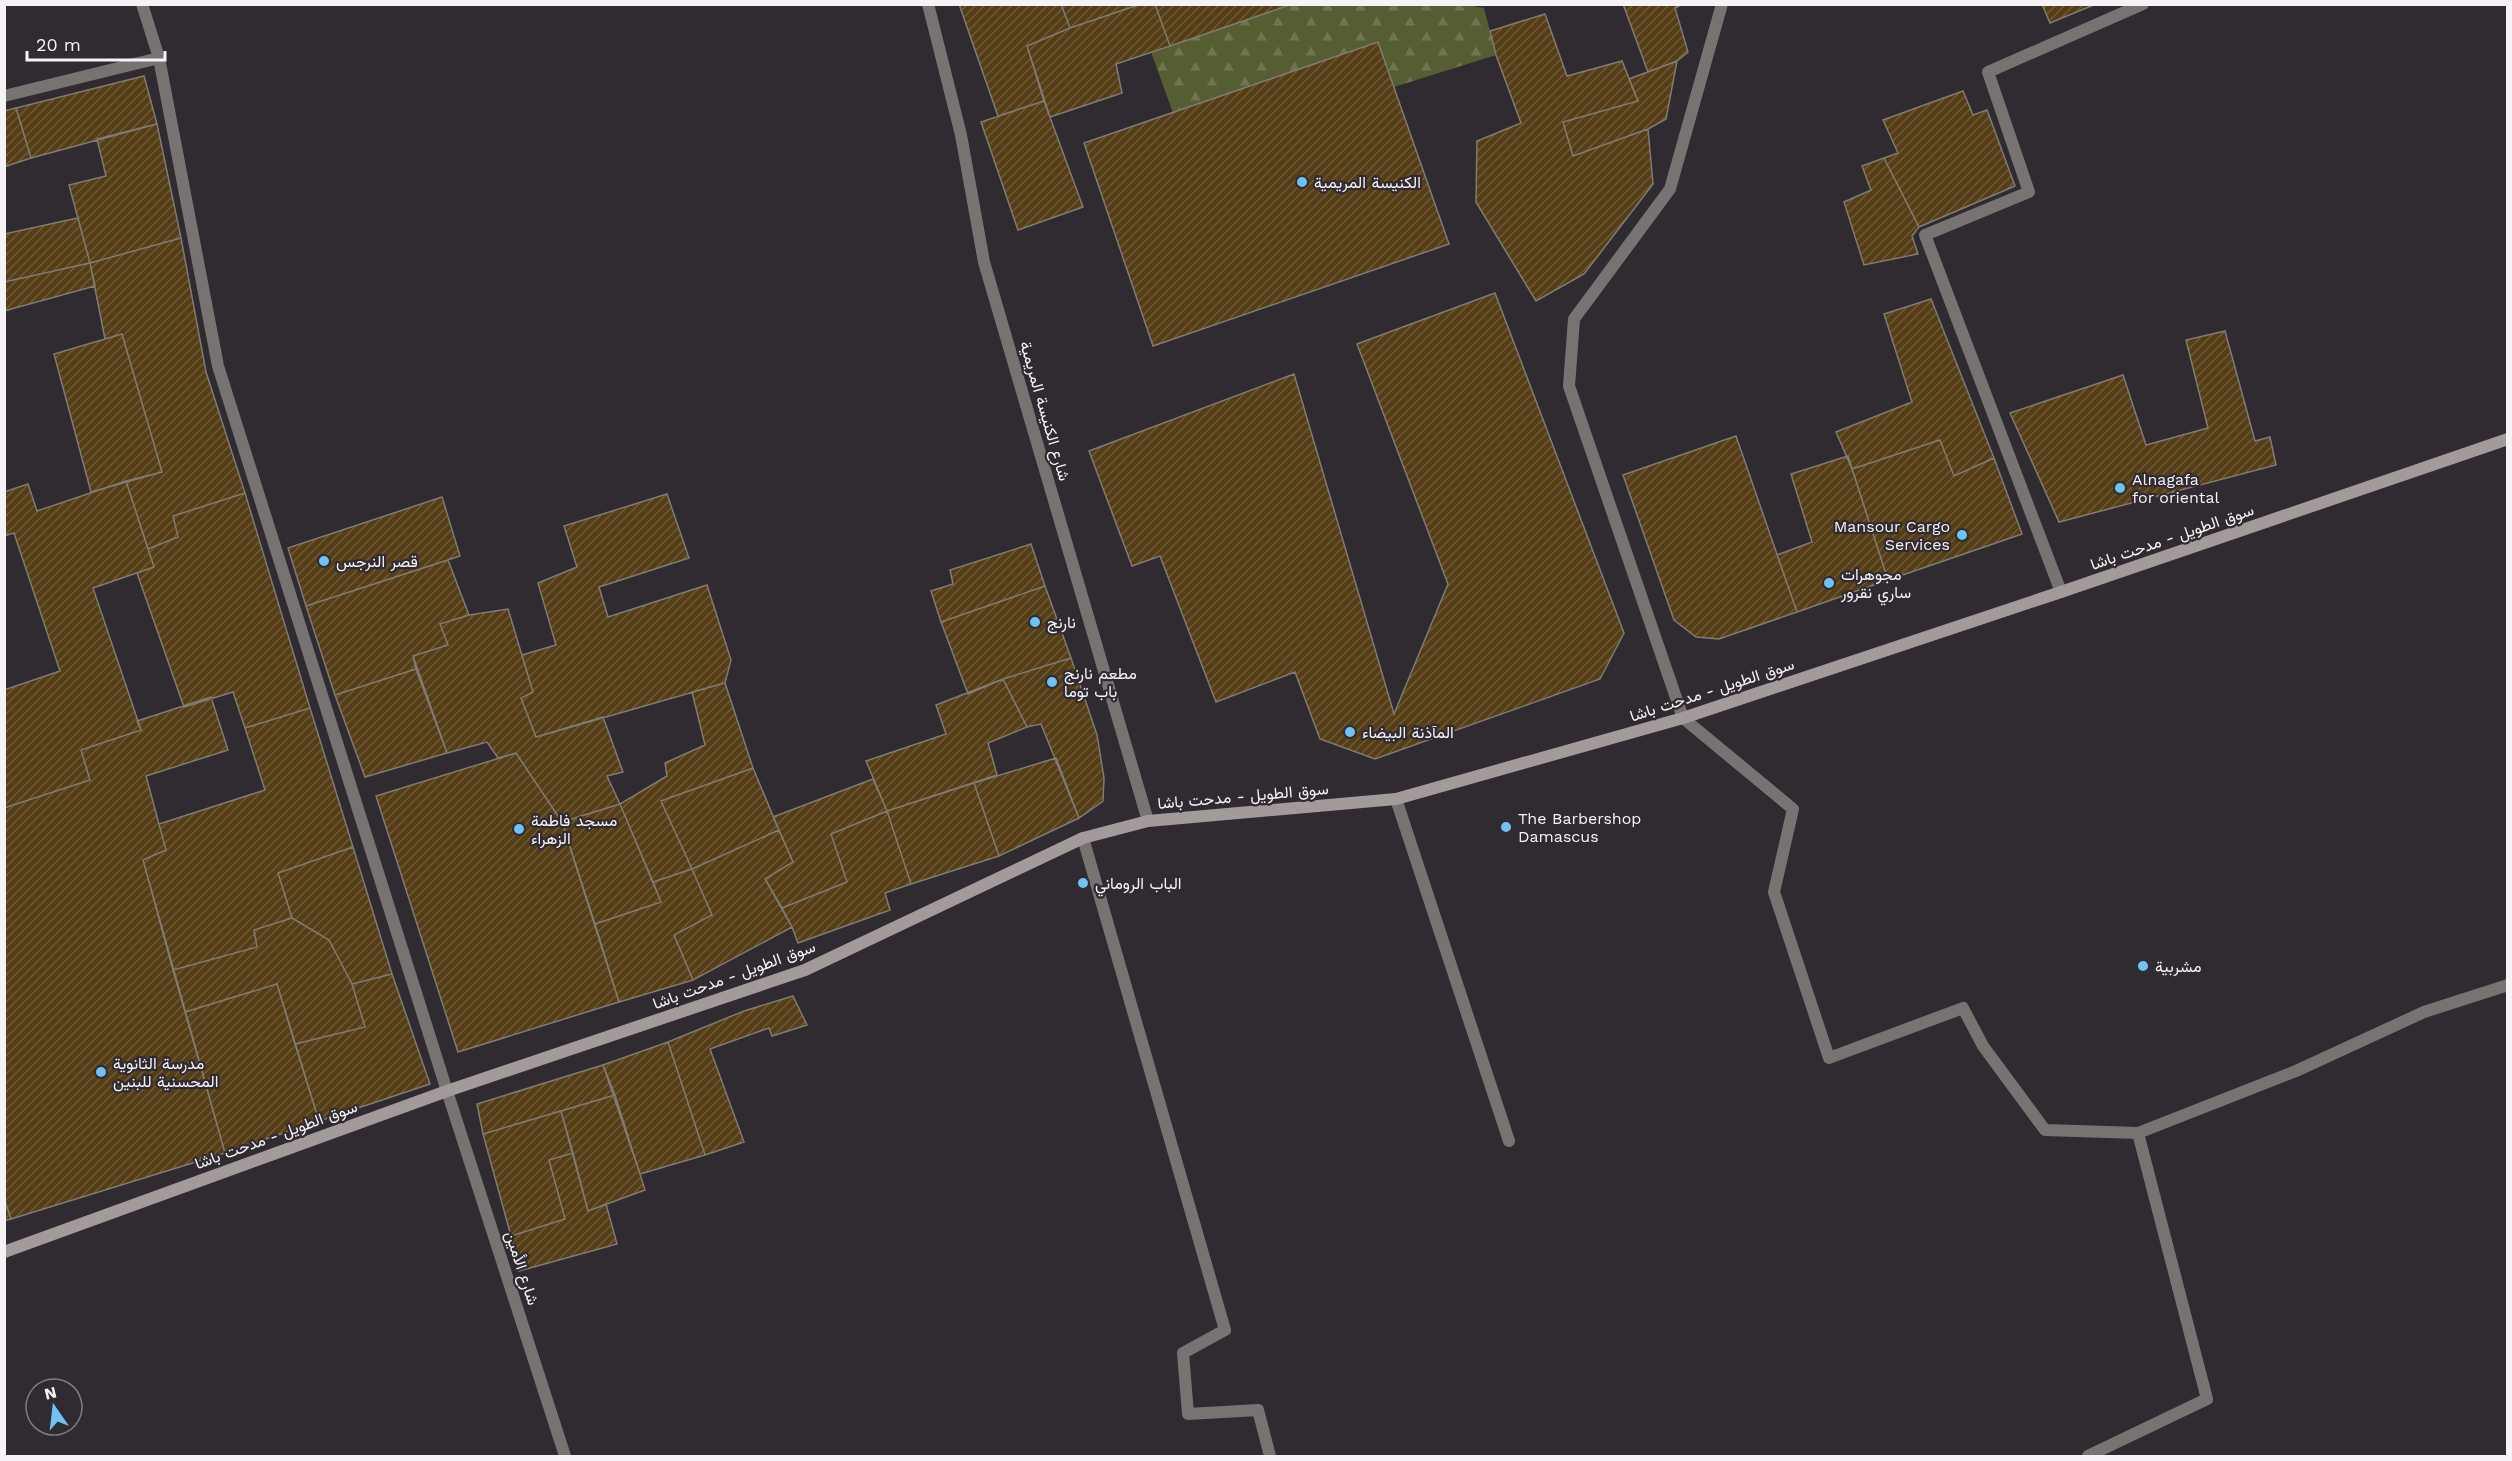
<svg xmlns="http://www.w3.org/2000/svg" width="2512" height="1461" viewBox="0 0 2512 1461" font-family="'Work Sans',Vazirmatn,sans-serif">
  <defs>
    <pattern id="forest-firs" width="22" height="20" patternUnits="userSpaceOnUse" patternTransform="scale(1.5)"><rect width="22" height="20" fill="#565d32"/><path d="M5 1l3.5 6h-7zM16 11l3.5 6h-7z" fill="#6f7550"/></pattern>
    <pattern id="building-hatch" width="6" height="6" patternUnits="userSpaceOnUse" patternTransform="scale(1.5)"><rect width="6" height="6" fill="#553e16"/><path d="M-1 1l2-2M0 6l6-6M5 7l2-2" fill="none" stroke="#6e5a39"/></pattern>
  </defs>
  <rect width="100%" height="100%" fill="#302b31"/>
  <path fill="url(#forest-firs)" d="M1460 4 1484 8 1496 55 1394 87 1378 42 1173 113 1151 52 1291 5Z"/>
  <path fill="url(#building-hatch)" stroke="#807b73" stroke-width="1.5" d="M959 4H1061L1070 28 1027 46 1044 101 998 116Z
    M1061 4H1141L1070 28Z
    M1141 4H1155L1170 46 1116 64 1122 93 1050 117 1027 46 1070 28Z
    M1155 4H1287V6L1170 46Z
    M1623 4H1683L1675 8 1688 52 1677 61 1648 72Z
    M2042 4H2096L2050 23Z
    M1545 14 1567 76 1622 61 1638 101 1563 122 1573 156 1648 129 1653 184 1584 274 1536 301 1476 202 1477 141 1521 123 1496 55 1490 31Z
    M1378 42 1449 244 1153 346 1084 143Z
    M1677 61 1666 119 1648 129 1573 156 1563 122 1638 101 1629 79Z
    M144 76 157 124 31 158 16 108Z
    M1963 91 1973 115 1987 110 2015 186 1919 227 1884 158 1898 153 1883 120Z
    M1044 101 1083 207 1018 230 981 122Z
    M16 108 31 158 4 167V111Z
    M157 124 181 238 90 263 69 185 106 176 97 139Z
    M1884 158 1919 227 1912 236 1918 254 1864 265 1844 202 1871 190 1862 166Z
    M78 218 90 263 4 282V234Z
    M181 238 206 372 245 493 173 516 178 537 148 549 126 481 162 472 122 334 105 339 90 263Z
    M90 263 95 286 4 311V282Z
    M1495 293 1624 633 1600 679 1375 759 1320 739 1295 672 1216 702 1160 556 1132 566 1089 451 1294 374 1394 714 1448 584 1357 344Z
    M1931 299 1994 458 1954 476 1940 440 1852 469 1836 432 1912 402 1884 314Z
    M2225 331 2255 441 2270 437 2276 465 2059 522 2010 413 2123 375 2146 445 2208 428 2186 340Z
    M122 334 162 472 91 492 54 354Z
    M1736 436 1797 612 1719 639 1696 637 1674 620 1623 475Z
    M1940 440 1954 476 1994 458 2022 534 1888 580 1852 469Z
    M1848 456 1888 580 1797 612 1777 555 1812 542 1791 474Z
    M126 481 154 567 93 588 141 730 81 750 90 780 4 808V690L60 671 14 533 4 536V492L28 484 37 511Z
    M245 493 310 708 245 728 233 692 184 707 137 573 154 567 148 549 178 537 173 516Z
    M667 494 689 558 599 587 608 617 707 585 731 660 725 683 536 737 521 698 533 692 522 655 556 645 538 583 577 567 564 526Z
    M442 497 460 556 306 606 288 548Z
    M1031 544 1045 586 941 622 931 591 953 584 950 570Z
    M448 560 469 615 440 624 448 645 413 656 416 669 335 695 306 606Z
    M1045 586 1071 658 1003 679 968 694 941 622Z
    M508 609 533 692 521 698 536 737 603 717 623 772 607 776 620 804 562 822 516 753 498 758 487 742 447 753 413 656 448 645 440 624 469 615Z
    M1071 658 1097 735 1104 778 1103 801 1079 818 1041 724 1027 727 1003 679Z
    M416 669 447 753 365 777 335 695Z
    M1003 679 1027 727 988 743 997 775 887 811 866 761 946 734 936 705Z
    M725 683 753 768 661 801 692 869 653 882 620 804 667 776 665 763 705 745 692 692Z
    M211 697 228 750 146 776 166 850 143 860 225 1153 11 1219 4 1198V808L90 780 81 750 141 730 137 721Z
    M310 708 353 847 278 873 292 918 254 930 257 947 173 970 143 860 166 850 159 824 265 790 245 728Z
    M516 753 562 822 619 1002 458 1052 376 796Z
    M1056 758 1079 818 999 856 974 783Z
    M753 768 779 830 692 869 661 801Z
    M873 779 887 811 831 834 847 882 782 908 765 879 793 862 773 817Z
    M974 783 999 856 911 884 887 811Z
    M620 804 661 902 595 924 562 822Z
    M887 811 911 884 885 893 890 910 798 943 792 927 782 908 847 882 831 834Z
    M779 830 793 862 765 879 792 927 693 980 674 935 712 915 692 869Z
    M353 847 392 974 352 984 329 940 292 918 278 873Z
    M692 869 712 915 674 935 693 980 619 1002 595 924 661 902 653 882Z
    M292 918 329 940 352 984 365 1027 295 1044 277 984 185 1012 173 970 257 947 254 930Z
    M392 974 430 1084 319 1121 295 1044 365 1027 352 984Z
    M277 984 319 1121 225 1153 185 1012Z
    M793 996 807 1025 772 1036 769 1028 710 1049 744 1142 705 1155 668 1042 744 1011Z
    M668 1042 705 1155 640 1174 603 1065Z
    M603 1065 615 1095 483 1134 477 1104Z
    M615 1095 645 1190 588 1211 561 1111Z
    M561 1111 573 1153 549 1160 565 1219 511 1236 483 1134Z
    M573 1153 588 1211 606 1204 617 1244 519 1271 511 1236 565 1219 549 1160Z
    M4 1198 11 1219 4 1221Z"/>
  <g fill="none" stroke-linecap="round" stroke-linejoin="round">
    <path stroke="#787373" stroke-width="12" d="M142 4 159 58 218 366 447 1091 565 1456
      M928 4 961 135 984 262 1148 821
      M1722 4 1670 189 1574 319 1569 386 1683 718 1793 809 1774 892 1829 1058 1963 1008 1983 1046 2045 1130 2138 1133 2296 1071 2424 1012 2508 985
      M4 96 159 58
      M2061 592 1925 235 2029 192 1988 72 2143 4
      M1396 799 1509 1141
      M1083 838 1225 1330 1183 1353 1188 1414 1258 1410 1270 1456
      M2088 1456 2207 1399 2138 1133"/>
    <path stroke="#a39b9b" stroke-width="12" d="M4 1252 447 1091 805 970 1083 838 1148 821 1396 799 1683 718 2061 592 2508 439"/>
  </g>
  <g fill="#6fc2f4" stroke="#302b31" stroke-width="2">
    <circle cx="1302" cy="182" r="6"/>
    <circle cx="2120" cy="488" r="6"/>
    <circle cx="1962" cy="535" r="6"/>
    <circle cx="324" cy="561" r="6"/>
    <circle cx="1829" cy="583" r="6"/>
    <circle cx="1035" cy="622" r="6"/>
    <circle cx="1052" cy="682" r="6"/>
    <circle cx="1350" cy="732" r="6"/>
    <circle cx="1506" cy="827" r="6"/>
    <circle cx="519" cy="829" r="6"/>
    <circle cx="1083" cy="883" r="6"/>
    <circle cx="2143" cy="966" r="6"/>
    <circle cx="101" cy="1072" r="6"/>
  </g>
  <g text-anchor="middle" dominant-baseline="central" stroke-width="4.5" stroke-linejoin="round" paint-order="stroke">
    <g font-size="16" fill="#f6f3f7" stroke="#302b31" text-anchor="start">
      <text x="1314" y="182">الكنيسة المريمية</text>
      <text x="2132" y="479">Alnagafa<tspan x="2132" dy="18">for oriental</tspan></text>
      <text x="1950" y="526" text-anchor="end">Mansour Cargo<tspan x="1950" dy="18">Services</tspan></text>
      <text x="336" y="561">قصر النرجس</text>
      <text x="1841" y="574">مجوهرات<tspan x="1841" dy="18">ساري نقرور</tspan></text>
      <text x="1047" y="622">نارنج</text>
      <text x="1064" y="673">مطعم نارنج<tspan x="1064" dy="18">باب توما</tspan></text>
      <text x="1362" y="732">المآذنة البيضاء</text>
      <text x="1518" y="818">The Barbershop<tspan x="1518" dy="18">Damascus</tspan></text>
      <text x="531" y="820">مسجد فاطمة<tspan x="531" dy="18">الزهراء</tspan></text>
      <text x="1095" y="883">الباب الروماني</text>
      <text x="2155" y="966">مشربية</text>
      <text x="113" y="1063">مدرسة الثانوية<tspan x="113" dy="18">المحسنية للبنين</tspan></text>
    </g>
    <g font-size="16" fill="#f6f3f7" stroke="#302b31">
      <text transform="translate(1045 411) rotate(74)">شارع الكنيسة المريمية</text>
      <text transform="translate(2172 537) rotate(-19)">سوق الطويل - مدحت باشا</text>
      <text transform="translate(1712 690) rotate(-18)">سوق الطويل - مدحت باشا</text>
      <text transform="translate(1243 796) rotate(-5)">سوق الطويل - مدحت باشا</text>
      <text transform="translate(734 975) rotate(-20)">سوق الطويل - مدحت باشا</text>
      <text transform="translate(276 1135) rotate(-20)">سوق الطويل - مدحت باشا</text>
      <text transform="translate(522 1268) rotate(72)">شارع الأمين</text>
    </g>
  </g>
  <rect width="2512" height="1461" fill="none" stroke="#f6f3f7" stroke-width="12"/>
  <g transform="translate(54 1407) rotate(346)"><circle r="28" fill="#302b31" stroke="#7f7b80" stroke-width="1.5"/>
  <path d="M0-4.5L10 22L0 15L-10 22Z" fill="#6fc2f4"/>
  <text y="-9" font-size="16" font-weight="bold" text-anchor="middle" fill="#f6f3f7">N</text>
  </g>
  <path d="M27 51v9h138v-9" fill="none" stroke="#f6f3f7" stroke-width="3"/>
  <text x="36" y="51" font-size="18" fill="#f6f3f7" stroke="#302b31" stroke-width="4.5" paint-order="stroke">20 m</text>
</svg>
